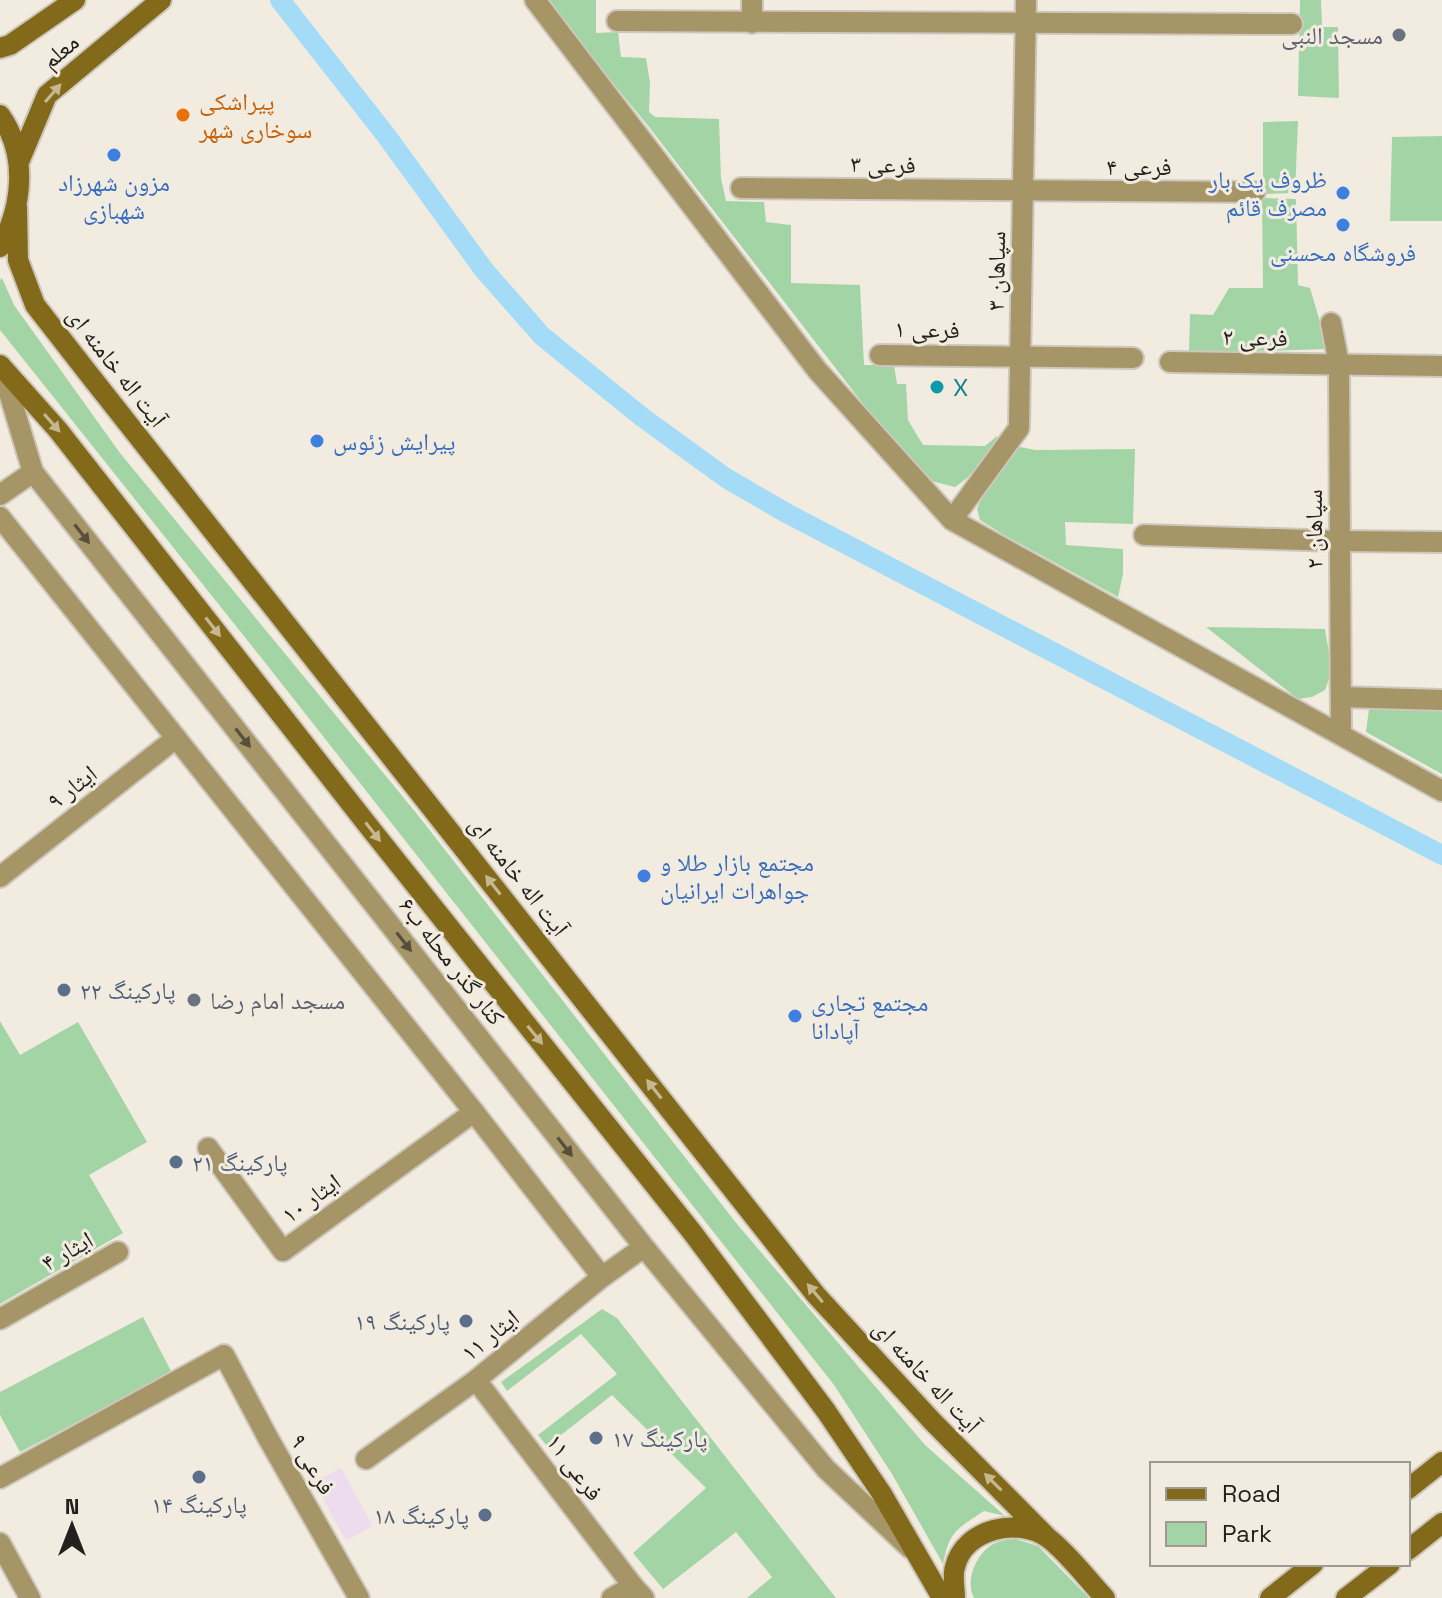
<svg xmlns="http://www.w3.org/2000/svg" width="1442" height="1598" viewBox="0 0 1442 1598" font-family="'Space Grotesk','Noto Naskh Arabic',sans-serif">
  <rect width="100%" height="100%" fill="#f2ece0"/>
  <path fill="#eddcee" d="M341 1468 373 1526 346 1541 314 1482Z"/>
  <path fill="#a3d4a5" d="M545 0H596V33L618 32 621 57 646 58 650 83 649 112 655 117 719 119 721 178 726 201 764 202 766 222 791 225V283L860 285 864 365H894L897 384H906L908 420 923 445 985 446 997 436V447L967 478 955 487 927 480 895 445 649 127Z
    M1300 0H1321L1322 27H1338L1339 98 1298 96Z
    M1298 121 1295 193 1263 194V122Z
    M1442 136V221H1390L1392 137Z
    M1262 198 1296 199 1298 285 1310 288 1328 349 1189 353 1190 314 1213 315 1229 288H1263Z
    M2 278 14 305 120 453 417 814 737 1224 925 1445 1005 1516 984 1511C956 1530 950 1530 943 1564L892 1474 834 1385 263 660 0 330V280Z
    M1020 447 1036 450 1135 449 1133 524 1065 522 1066 545 1123 549V574L1118 597 1004 535 980 520 977 509 986 488Z
    M1206 627 1325 629 1332 671 1325 690 1312 697 1298 699Z
    M1379 703 1442 706V774L1366 732 1369 709Z
    M0 1021 20 1055 78 1022 147 1142 89 1175 123 1233 0 1304Z
    M602 1309 617 1318 836 1598H747L772 1577 736 1532 663 1589 633 1553 706 1488 612 1395 547 1446 538 1435 617 1374 581 1334 507 1391 501 1382Z
    M143 1317 172 1373 20 1452 0 1415V1392Z
    M1015 1539 1038 1546 1089 1598H974C965 1581 975 1557 990 1546 996 1541 1007 1540 1015 1539Z"/>
  <g fill="none" stroke-linecap="round" stroke-linejoin="round">
    <path stroke="#a4dcf7" stroke-width="20" d="M280 0 385 134 484 270 542 336 642 417 726 478 788 514 1442 855"/>
    <defs>
      <path id="minor" d="M617 21 1292 24
        M752 23V0
        M741 188 1255 192
        M880 355 1133 358
        M1170 362 1442 366
        M1144 535 1339 541 1442 542
        M1341 697 1442 700
        M0 877 176 738
        M208 1148 283 1251 474 1112
        M0 1319 118 1252
        M0 1478 224 1355 268 1438 359 1598
        M0 1543 30 1598
        M633 1586 644 1598"/>
      <path id="tertiary" d="M535 0 817 370 952 520 1442 791
        M1331 323 1339 364 1341 735
        M1 366 33 472 644 1247 826 1469 910 1548
        M0 495 33 472
        M0 517 474 1112 602 1277
        M952 520 1019 428 1026 0
        M476 1380 633 1586 612 1598
        M366 1459 476 1380 602 1277 644 1247"/>
      <path id="secondary" d="M0 48 10 45 75 0
        M0 115C28 154 23 207 0 247
        M19 162 47 95 161 0
        M17 207 18 260 35 305 88 373 816 1295 933 1422 1048 1538
        M0 365 58 430 370 828 692 1232 826 1411 882 1494 942 1598
        M1408 1489 1442 1462
        M1408 1550 1442 1523
        M955 1598C955 1588 952 1576 955 1567 964 1528 1019 1517 1048 1538 1068 1553 1088 1580 1105 1598
        M1270 1598 1313 1564
        M1346 1598 1390 1564"/>
    </defs>
    <use href="#minor" stroke="#cdc7bd" stroke-width="24"/>
    <use href="#tertiary" stroke="#cdc7bd" stroke-width="24"/>
    <use href="#secondary" stroke="#cdc7bd" stroke-width="24"/>
    <use href="#minor" stroke="#a59567" stroke-width="20"/>
    <use href="#tertiary" stroke="#a59567" stroke-width="20"/>
    <use href="#secondary" stroke="#826a1a" stroke-width="20"/>
  </g>
  <defs><path id="oneway-solid" d="M-6-.8H1V-3.2L6.5 0L1 3.2V.8H-6Z" transform="scale(2)"/></defs>
  <g fill="#c5b891">
    <use href="#oneway-solid" transform="translate(53 93) rotate(-49)"/>
    <use href="#oneway-solid" transform="translate(52 423) rotate(49)"/>
    <use href="#oneway-solid" transform="translate(213 627) rotate(52)"/>
    <use href="#oneway-solid" transform="translate(373 832) rotate(52)"/>
    <use href="#oneway-solid" transform="translate(493 885) rotate(-128)"/>
    <use href="#oneway-solid" transform="translate(535 1035) rotate(51)"/>
    <use href="#oneway-solid" transform="translate(654 1089) rotate(-128)"/>
    <use href="#oneway-solid" transform="translate(815 1293) rotate(-130)"/>
    <use href="#oneway-solid" transform="translate(993 1482) rotate(-135)"/>
  </g>
  <g fill="#574f3b">
    <use href="#oneway-solid" transform="translate(82 534) rotate(52)"/>
    <use href="#oneway-solid" transform="translate(243 738) rotate(52)"/>
    <use href="#oneway-solid" transform="translate(404 942) rotate(52)"/>
    <use href="#oneway-solid" transform="translate(565 1147) rotate(52)"/>
  </g>
  <g fill="#6b7280" stroke="#f2ece0" stroke-width="3">
    <circle cx="1399" cy="35" r="8"/>
    <circle cx="194" cy="1000" r="8"/>
  </g>
  <circle fill="#e8710a" stroke="#f2ece0" stroke-width="3" cx="183" cy="115" r="8"/>
  <g fill="#3f7fe0" stroke="#f2ece0" stroke-width="3">
    <circle cx="114" cy="155" r="8"/>
    <circle cx="1343" cy="193" r="8"/>
    <circle cx="1343" cy="225" r="8"/>
    <circle cx="317" cy="441" r="8"/>
    <circle cx="644" cy="876" r="8"/>
    <circle cx="795" cy="1016" r="8"/>
  </g>
  <circle fill="#0f9aa8" stroke="#f2ece0" stroke-width="3" cx="937" cy="387" r="8"/>
  <g fill="#5c6f8a" stroke="#f2ece0" stroke-width="3">
    <circle cx="64" cy="990" r="8"/>
    <circle cx="176" cy="1162" r="8"/>
    <circle cx="466" cy="1321" r="8"/>
    <circle cx="596" cy="1438" r="8"/>
    <circle cx="199" cy="1477" r="8"/>
    <circle cx="485" cy="1515" r="8"/>
  </g>
  <g text-anchor="middle" dominant-baseline="central" stroke-width="6" stroke-linejoin="round" paint-order="stroke">
    <g font-size="24" fill="#5b616d" stroke="#f2ece0" text-anchor="end">
      <text x="1383" y="35">مسجد النبی</text>
      <text x="210" y="1000" text-anchor="start">مسجد امام رضا</text>
    </g>
    <g font-size="24" fill="#23211d" stroke="#f2ece0">
      <text transform="translate(60 51) rotate(-40)">معلم</text>
      <text transform="translate(883 164) rotate(1)">فرعی ۳</text>
      <text x="1139" y="166">فرعی ۴</text>
      <text transform="translate(996 271) rotate(-89)">سپاهان ۳</text>
      <text transform="translate(927 329) rotate(1)">فرعی ۱</text>
      <text transform="translate(1255 337) rotate(1)">فرعی ۲</text>
      <text transform="translate(117 367) rotate(52)">آیت اله خامنه ای</text>
      <text transform="translate(1313 529) rotate(-90)">سپاهان ۲</text>
      <text transform="translate(72 787) rotate(-38)">ایثار ۹</text>
      <text transform="translate(519 876) rotate(52)">آیت اله خامنه ای</text>
      <text transform="translate(452 961) rotate(52)">کنار گذر محله ب۶</text>
      <text transform="translate(311 1198) rotate(-36)">ایثار ۱۰</text>
      <text transform="translate(67 1251) rotate(-30)">ایثار ۴</text>
      <text transform="translate(490 1335) rotate(-39)">ایثار ۱۱</text>
      <text transform="translate(927 1376) rotate(47)">آیت اله خامنه ای</text>
      <text transform="translate(313 1464) rotate(60)">فرعی ۹</text>
      <text transform="translate(575 1467) rotate(53)">فرعی ۱۱</text>
    </g>
    <g font-size="24" fill="#c56008" stroke="#f2ece0" text-anchor="start">
      <text x="199" y="101">پیراشکی<tspan x="199" dy="28">سوخاری شهر</tspan></text>
    </g>
    <g font-size="24" fill="#366cbe" stroke="#f2ece0" text-anchor="start">
      <text x="1327" y="179" text-anchor="end">ظروف یک بار<tspan x="1327" dy="28">مصرف قائم</tspan></text>
      <text x="114" y="182" text-anchor="middle">مزون شهرزاد<tspan x="114" dy="28">شهبازی</tspan></text>
      <text x="1343" y="252" text-anchor="middle">فروشگاه محسنی</text>
      <text x="333" y="441">پیرایش زئوس</text>
      <text x="660" y="862">مجتمع بازار طلا و<tspan x="660" dy="28">جواهرات ایرانیان</tspan></text>
      <text x="811" y="1002">مجتمع تجاری<tspan x="811" dy="28">آپادانا</tspan></text>
    </g>
    <g font-size="24" fill="#0d838f" stroke="#f2ece0" text-anchor="start">
      <text x="953" y="387">X</text>
    </g>
    <g font-size="24" fill="#4e5e75" stroke="#f2ece0" text-anchor="start">
      <text x="80" y="990">پارکینگ ۲۲</text>
      <text x="192" y="1162">پارکینگ ۲۱</text>
      <text x="450" y="1321" text-anchor="end">پارکینگ ۱۹</text>
      <text x="612" y="1438">پارکینگ ۱۷</text>
      <text x="199" y="1504" text-anchor="middle">پارکینگ ۱۴</text>
      <text x="469" y="1515" text-anchor="end">پارکینگ ۱۸</text>
    </g>
  </g>
  <rect x="1150" y="1462" width="260" height="104" fill="#f2ece0" stroke="#9f9b92" stroke-width="2"/>
  <rect x="1166" y="1488" width="40" height="12" fill="#826a1a" stroke="#9f9b92" stroke-width="2"/>
  <text x="1222" y="1502" font-size="24" fill="#23211d">Road</text>
  <rect x="1166" y="1522" width="40" height="24" fill="#a3d4a5" stroke="#9f9b92" stroke-width="2"/>
  <text x="1222" y="1542" font-size="24" fill="#23211d">Park</text>
  <g transform="translate(72 1526)" stroke="#f2ece0" stroke-width="6" paint-order="stroke">
  <path d="M0-6L14 30L0 20L-14 30Z" fill="#23211d"/>
  <text y="-12" font-size="22" font-weight="bold" text-anchor="middle" fill="#23211d">N</text>
  </g>
</svg>
